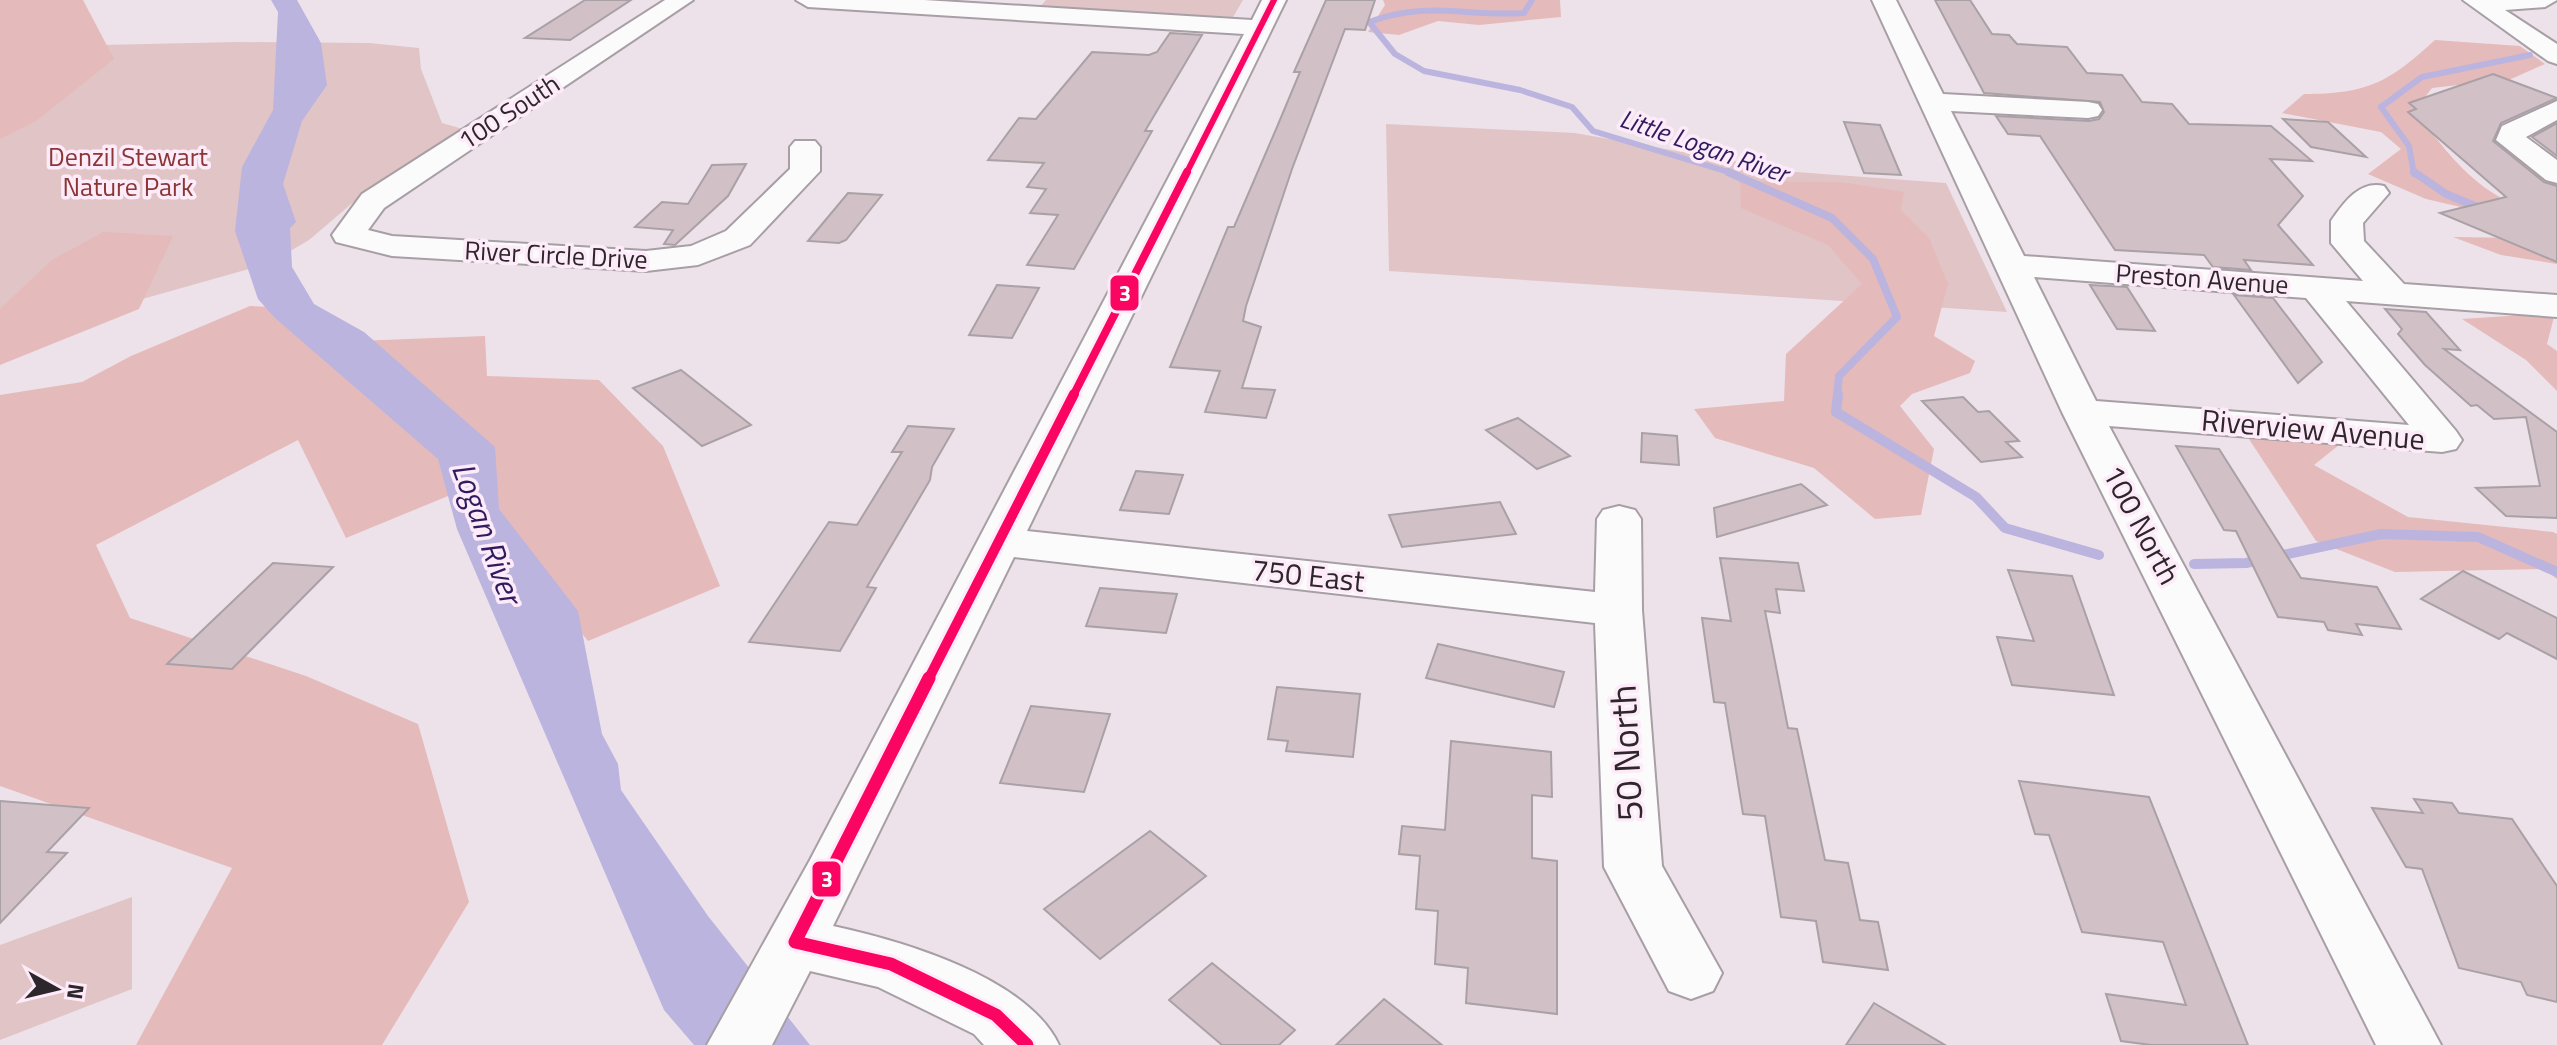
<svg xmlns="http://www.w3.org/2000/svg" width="2557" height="1045" font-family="'Titillium Web',sans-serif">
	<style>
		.green { fill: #e1c4c5 }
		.forest { fill: #e5babb }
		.water { fill: #bbb4df }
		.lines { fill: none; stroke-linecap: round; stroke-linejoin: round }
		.stream-far2 { stroke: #bbb4df; stroke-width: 6 }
		.stream-far1 { stroke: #bbb4df; stroke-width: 8 }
		.stream { stroke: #bbb4df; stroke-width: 10 }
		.building { fill: #d2c0c7; stroke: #a9a1a5; stroke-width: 2 }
		.minor-casing { stroke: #a79fa5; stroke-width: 4 }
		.minor { fill: #fcfbfc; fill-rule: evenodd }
		.bus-1-far3-casing { stroke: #feebf9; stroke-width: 10 }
		.bus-1-far2-casing { stroke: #feebf9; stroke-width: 13 }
		.bus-1-far1-casing { stroke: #feebf9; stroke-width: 16 }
		.bus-1-casing { stroke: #feebf9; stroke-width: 19 }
		.bus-1-far3 { stroke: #fa0561; stroke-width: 6 }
		.bus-1-far2 { stroke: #fa0561; stroke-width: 8 }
		.bus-1-far1 { stroke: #fa0561; stroke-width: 10 }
		.bus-1 { stroke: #fa0561; stroke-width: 13 }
		.labels { text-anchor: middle; stroke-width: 7; stroke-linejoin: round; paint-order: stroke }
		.far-street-label { font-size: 26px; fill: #2d262b; stroke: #feebf9 }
		.far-water-label { font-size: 26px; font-style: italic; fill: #2e1c60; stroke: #feebf9 }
		.far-park-label { font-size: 26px; fill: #893635; stroke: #feebf9 }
		.street-label { font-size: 30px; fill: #2d262b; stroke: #feebf9 }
		.water-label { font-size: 32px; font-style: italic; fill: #2e1c60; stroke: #feebf9 }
		.near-street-label { font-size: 36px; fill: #2d262b; stroke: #feebf9 }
		.line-badge { stroke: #feebf9; stroke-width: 3 }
		.badge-label { font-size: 22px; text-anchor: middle; font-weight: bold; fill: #fff }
	</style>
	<rect width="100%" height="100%" fill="#ede2ea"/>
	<g class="green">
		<path d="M1046,0H1243L1233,17L1040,7Z"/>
		<path d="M238,42L369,43L419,48L421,69L442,123L463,129L370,188L309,240L270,263L114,307L0,353V53L101,45Z"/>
		<path d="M1386,124L1575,133L1796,172L1946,183L2007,312L1389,271Z"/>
		<path d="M132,897V989L0,1040V945Z"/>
	</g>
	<g class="forest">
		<path d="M0,0H83L114,59L36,121L0,139Z"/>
		<path d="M1383,0H1560L1561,17L1479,25L1438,21L1399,35L1368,32L1385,5Z"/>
		<path d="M2435,40L2520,46L2545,64L2511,79L2432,88L2415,110C2452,161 2489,209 2557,214V264L2501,255L2453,237L2523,238L2495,215L2426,199L2368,174L2401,149L2381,132L2282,113L2304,94C2368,94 2389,82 2435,40Z"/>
		<path d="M1740,181L1840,182L1904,192L1901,210L1929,238L1948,284L1934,336L1975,361L1970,373L1912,394L1900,406L1934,449L1921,515L1875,519L1814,468L1715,438L1694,409L1784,401L1786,354L1862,284L1828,245L1741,208Z"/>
		<path d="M103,232L173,236L139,309L0,365V309L52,260Z"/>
		<path d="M250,306L299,308L331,342L485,336L487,376L599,380L663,446L720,586L588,641L465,489L346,538L298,440L96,545L130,618L306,676L418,724L469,902L382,1045H136L232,868L0,786V395L82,382L131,356Z"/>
		<path d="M2555,313L2547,344L2557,351V391L2526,360L2462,319Z"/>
		<path d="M2245,433L2339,445L2314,465L2408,517L2553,532L2557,534V579L2544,569L2395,572L2316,541Z"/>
	</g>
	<path class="water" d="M271,0H297L321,43L327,85L302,121L283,184L296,222L290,228L292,267L314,304L364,332L495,447L499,509L578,611L602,734L618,764L621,790L708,916L810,1045H694L664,1010L457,529L438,459L275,318L258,299L235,231L242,167L273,110L278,12Z"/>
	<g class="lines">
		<g class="stream-far2">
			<path d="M1532,0L1524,13C1463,17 1429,0 1369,22L1395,54L1424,71L1520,90L1572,107L1593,131L1735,174"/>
			<path d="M2414,174L2409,146L2381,107L2422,77L2530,55"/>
		</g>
		<g class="stream-far1">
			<path d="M1728,172L1832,218L1873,259L1897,317L1839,376L1837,396"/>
			<path d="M2414,172L2446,194L2485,210"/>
		</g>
		<g class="stream">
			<path d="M1838,394L1836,412L1976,497L2005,528L2099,555"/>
			<path d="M2194,564L2246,563L2381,534L2478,537L2557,572"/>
		</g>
	</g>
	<g class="building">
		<path d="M585,0H631L570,40L525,38Z"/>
		<path d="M1326,0H1375L1365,30L1345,29L1292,169L1246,306L1243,321L1261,327L1242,388L1275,390L1266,418L1205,412L1220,371L1170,367L1228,227H1234L1277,127L1300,72H1294Z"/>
		<path d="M1935,0H1970L1992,34L2009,35L2017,44L2067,47L2087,73L2122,75L2142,102L2172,104L2189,124L2271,126L2312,161L2270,159L2303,196L2278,225L2313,265L2244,260L2251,270L2213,267L2204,255L2115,250L2040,136L2008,134L1996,116L2089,121L2099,119L2104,112L2100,102L1984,93Z"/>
		<path d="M1170,33L1202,35L1145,131H1152L1074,269L1027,265L1058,215L1030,213L1046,189L1027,187L1044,163L988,160L1019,118L1036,119L1092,52L1149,55L1157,52Z"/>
		<path d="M2493,74L2557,98L2501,123L2493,141L2544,182L2557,186V262L2440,213L2506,197L2408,112L2416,109L2409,103Z"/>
		<path d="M2283,119L2328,122L2366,157L2311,147Z"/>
		<path d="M1844,122L1880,125L1901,175L1864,173Z"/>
		<path d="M2557,123V156L2532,137Z"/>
		<path d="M746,164L728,196L675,245L664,244L673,230L635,227L662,202L688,204L712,165Z"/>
		<path d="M848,193L882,195L846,240L839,243L808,241Z"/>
		<path d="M997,285L1039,288L1012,338L969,335Z"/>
		<path d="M2090,285L2127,287L2155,331L2117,329Z"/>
		<path d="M2234,295L2273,298L2322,362L2298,383Z"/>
		<path d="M2385,309L2426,312L2460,350L2444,349L2557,432V518L2506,516L2476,488L2540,486L2526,417L2494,419L2477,405L2471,406L2425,365L2398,334L2402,329Z"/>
		<path d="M681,370L751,425L702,446L633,388Z"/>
		<path d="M1963,397L1978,412L1989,411L2019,441L2006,442L2022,457L1981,462L1922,401Z"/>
		<path d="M1518,418L1570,456L1537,469L1486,430Z"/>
		<path d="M908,426L954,429L932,467L930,480L867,587L876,588L840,651L749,642L829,522L857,525L902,452H892Z"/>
		<path d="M1642,433L1677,436L1679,465L1641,462Z"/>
		<path d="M2176,446L2219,449L2301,578L2377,587L2401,629L2356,624L2362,635L2328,630L2324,622L2278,617L2236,531L2224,530Z"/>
		<path d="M1136,471L1183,475L1169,514L1120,510Z"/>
		<path d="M1801,484L1827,505L1717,537L1714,508Z"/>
		<path d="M1500,502L1516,534L1402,547L1389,515Z"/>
		<path d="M1720,558L1798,563L1804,591L1776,589L1780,613L1765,611L1788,728L1797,729L1825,860L1848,863L1860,920L1878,922L1888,970L1823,962L1816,921L1781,917L1765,816L1743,814L1725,703L1714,702L1702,618L1731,621Z"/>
		<path d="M273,563L333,567L232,669L167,664Z"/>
		<path d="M2008,570L2072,576L2114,695L2012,685L1997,637L2034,641Z"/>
		<path d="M2463,571L2557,618V659L2507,633L2499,639L2421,599Z"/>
		<path d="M1100,588L1177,594L1166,633L1086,626Z"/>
		<path d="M1438,644L1564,672L1554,707L1426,678Z"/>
		<path d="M1277,687L1360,694L1353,757L1286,751L1288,741L1268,739Z"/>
		<path d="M1031,706L1110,714L1084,792L1000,783Z"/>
		<path d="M1451,741L1551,752L1552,797L1532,795V858L1557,861V1014L1466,1003L1468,968L1435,964L1438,911L1416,909L1420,856L1399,854L1402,826L1445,830Z"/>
		<path d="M2019,781L2149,797L2248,1045H2151L2121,1041L2106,994L2186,1005L2163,942L2082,932L2049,835L2035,834Z"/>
		<path d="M2414,799L2452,803L2459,813L2512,819L2557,886V1002L2527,995L2521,982L2459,968L2422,869L2406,867L2372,808L2423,813Z"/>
		<path d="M0,801L89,808L47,852L67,853L0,923Z"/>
		<path d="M1150,831L1206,876L1100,959L1044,909Z"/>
		<path d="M1212,963L1295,1030L1279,1045H1222L1169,1000Z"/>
		<path d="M1384,999L1442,1045H1336Z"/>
		<path d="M1874,1003L1945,1045H1846Z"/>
	</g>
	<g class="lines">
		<g class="minor-casing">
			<g id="minor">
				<path d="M665,0H693L384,208L368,230L392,236L646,251L691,246L726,231L790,169V147L795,141H815L820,147V171L750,245L698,265L646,271L392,256L336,242L332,235L362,194Z"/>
				<path d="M796,0H924L1252,20L1262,0H1286L1027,531L1595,592L1597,519L1603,510L1619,506L1635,510L1641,519L1642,610L1662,866L1722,973L1713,991L1691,999L1669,991L1604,867L1595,623L1014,557L833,926C902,941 1027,977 1059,1045H984L974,1034L878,987L810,971L772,1045H707L810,860L1244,34L808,7Z"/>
				<path d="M1872,0H1896L1943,94L2088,102L2098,104L2102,110L2098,116L2088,118L1951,111L2024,256L2363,281L2331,243V221C2344,202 2360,180 2384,186L2389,193L2363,223L2364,241L2404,284L2557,295V317L2346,301L2456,431L2462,440L2456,449L2442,452L2109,426L2441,1045H2376L2062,412ZM2034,277L2306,298L2409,425L2096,401Z"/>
				<path d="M2463,0H2557L2545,7L2505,10L2557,44V64L2548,61Z"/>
				<path d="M2557,101V120L2526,137L2557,160V183L2546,180L2496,140L2502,126Z"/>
			</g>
		</g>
		<use href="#minor" class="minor"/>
		<g class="bus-1-far3-casing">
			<path id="bus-1-far3" d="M1186,174L1274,0"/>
		</g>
		<g class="bus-1-far2-casing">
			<path id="bus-1-far2" d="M1073,396L1187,172"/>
		</g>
		<g class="bus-1-far1-casing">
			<path id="bus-1-far1" d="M928,680L1074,394"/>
		</g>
		<g class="bus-1-casing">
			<path id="bus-1" d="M929,678L795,942L891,964L996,1015L1027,1045"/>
		</g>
		<use href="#bus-1-far3" class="bus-1-far3"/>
		<use href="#bus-1-far2" class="bus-1-far2"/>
		<use href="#bus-1-far1" class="bus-1-far1"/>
		<use href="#bus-1" class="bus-1"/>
	</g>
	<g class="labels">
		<g class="far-street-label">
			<text transform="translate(509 112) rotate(-33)" y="9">100 South</text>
			<text transform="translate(556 255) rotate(3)" y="9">River Circle Drive</text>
			<text transform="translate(2202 279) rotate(4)" y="9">Preston Avenue</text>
		</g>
		<g class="far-water-label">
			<text transform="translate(1704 146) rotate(19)" y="9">Little Logan River</text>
		</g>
		<g class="far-park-label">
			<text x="128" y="166">Denzil Stewart<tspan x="128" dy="30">Nature Park</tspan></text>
		</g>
		<g class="street-label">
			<text transform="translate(2313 430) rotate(5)" y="10">Riverview Avenue</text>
			<text transform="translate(2141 525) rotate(62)" y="10">100 North</text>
			<text transform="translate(1308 576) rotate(6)" y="10">750 East</text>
		</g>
		<g class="water-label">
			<text transform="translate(487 533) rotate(70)" y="11">Logan River</text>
		</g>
		<g class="near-street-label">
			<text transform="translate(1626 753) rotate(-93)" y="13">50 North</text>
		</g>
	</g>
	<g class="line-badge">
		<rect x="1109" y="274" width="31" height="38" rx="8" fill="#fa0561"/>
		<rect x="811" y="860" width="31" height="38" rx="8" fill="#fa0561"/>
	</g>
	<g class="badge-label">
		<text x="1125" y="301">3</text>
		<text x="827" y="887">3</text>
	</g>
	<g transform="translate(56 989) rotate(98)" stroke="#feebf9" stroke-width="6" paint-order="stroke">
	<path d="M0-6L14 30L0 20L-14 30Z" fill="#2d262b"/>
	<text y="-12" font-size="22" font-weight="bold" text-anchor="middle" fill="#2d262b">N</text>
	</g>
</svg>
